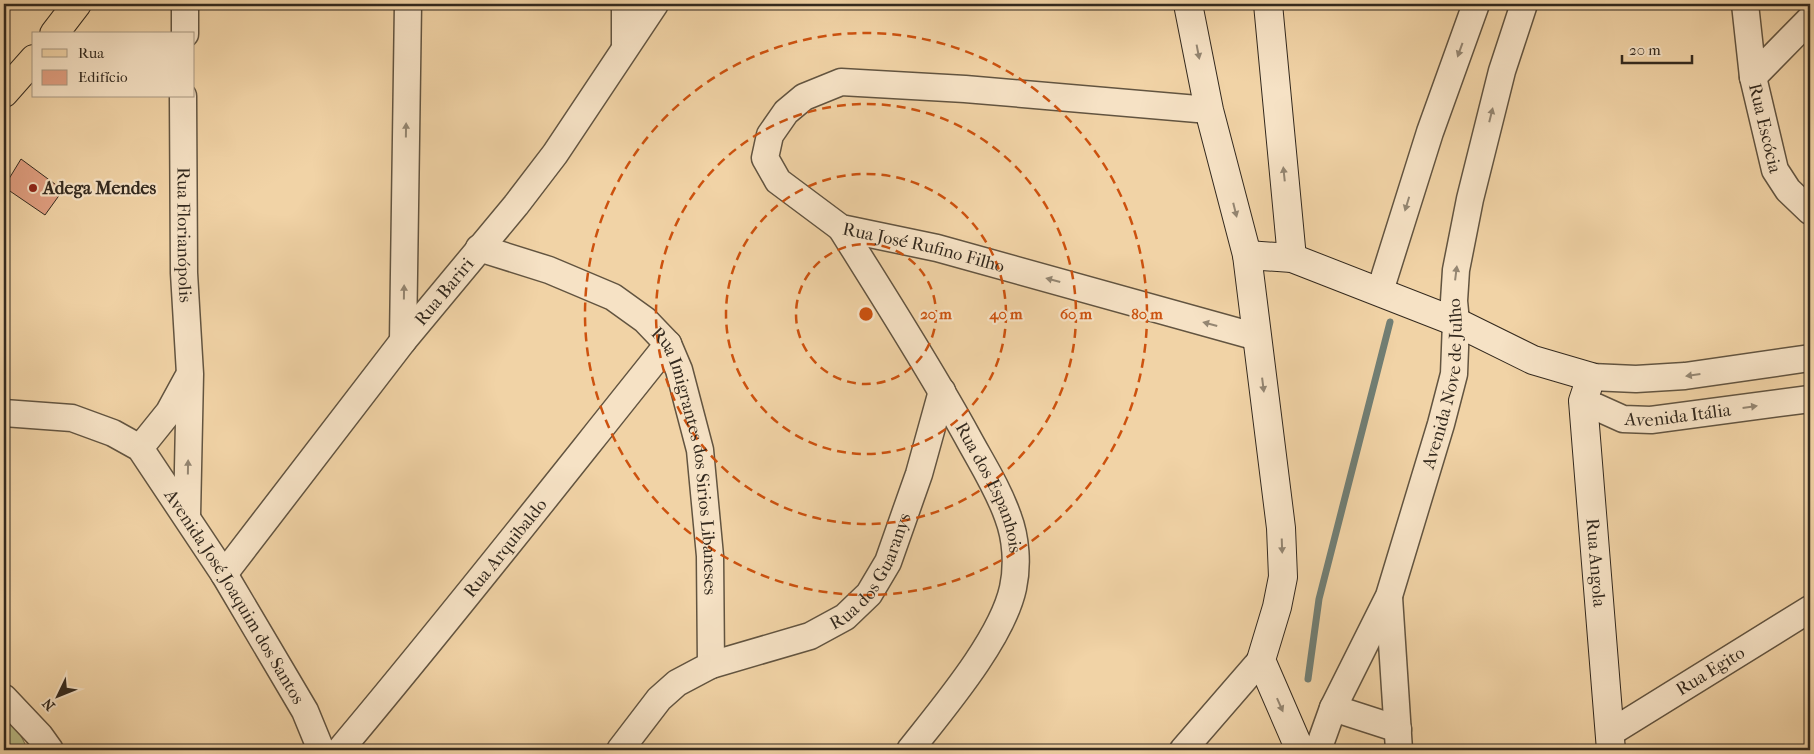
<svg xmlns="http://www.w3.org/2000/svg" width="1814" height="754" font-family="'IM FELL French Canon',serif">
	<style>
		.green { fill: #babc87; stroke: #767252 }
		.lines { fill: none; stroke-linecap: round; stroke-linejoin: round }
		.stream { stroke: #717e74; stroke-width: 7 }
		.building { fill: #e19f81; stroke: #33291e }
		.street-casing { stroke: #625440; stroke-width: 29 }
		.secondary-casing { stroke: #33291e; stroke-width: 30 }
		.primary-casing { stroke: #33291e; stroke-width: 30 }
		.street { stroke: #f6e2c5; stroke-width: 26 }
		.secondary { stroke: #f6e2c5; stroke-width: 28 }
		.primary { stroke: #f1d3a6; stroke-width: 28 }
		.oneway { fill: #948672 }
		.ring { fill: none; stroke: #cd520f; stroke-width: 2.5; stroke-dasharray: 9 6 }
		.poi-dot { fill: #8f2418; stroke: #f6e2c5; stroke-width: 2 }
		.labels { text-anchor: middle; stroke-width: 4.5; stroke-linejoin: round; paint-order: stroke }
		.street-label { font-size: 18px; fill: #33291e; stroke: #f6e2c5 }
		.poi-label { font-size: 18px; font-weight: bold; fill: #33291e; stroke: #f6e2c5; text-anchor: start }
		.centre { fill: #cd520f; stroke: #f6e2c5; stroke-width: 2.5 }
		.ring-label { font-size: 15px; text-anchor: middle; font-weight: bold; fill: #cd520f; stroke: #f6e2c5; stroke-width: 4.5; stroke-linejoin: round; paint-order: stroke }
	</style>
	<rect width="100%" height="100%" fill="#f1d3a6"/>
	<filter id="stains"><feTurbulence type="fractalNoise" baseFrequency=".004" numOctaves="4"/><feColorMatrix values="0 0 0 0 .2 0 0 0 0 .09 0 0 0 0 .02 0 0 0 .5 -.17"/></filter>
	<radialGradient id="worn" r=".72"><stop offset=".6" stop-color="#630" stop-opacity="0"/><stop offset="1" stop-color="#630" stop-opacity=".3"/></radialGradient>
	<path class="green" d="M4,717L18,730L28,750H4Z"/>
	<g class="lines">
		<path class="stream" d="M1308,679L1319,599L1390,322"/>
	</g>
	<path class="building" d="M21,159L63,190L45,215L4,187Z"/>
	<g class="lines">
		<g class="street-casing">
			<g id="street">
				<path d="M625,4V46"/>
				<path id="s1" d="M1745,4L1753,77L1775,170L1788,190L1810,211"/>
				<path d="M185,34V4"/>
				<path d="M1753,77L1810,19"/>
				<path id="s2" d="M183,96L184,273L190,374L187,516"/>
				<path id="s3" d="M1209,110L965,89L841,82L804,97L786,112L770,135L765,158L778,181L841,228L937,248L1257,337"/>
				<path id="s4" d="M841,228C884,297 928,365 967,436C981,462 998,488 1008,517C1016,538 1018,565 1013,588C1002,639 943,708 910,750"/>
				<path id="s5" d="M479,248L549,270L613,297L645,320L668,344L679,370L700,450L710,556L711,665L677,683L659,699L620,750"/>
				<path d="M1380,291L1430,132L1476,4"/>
				<path d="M403,341L408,4"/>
				<path d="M1591,377L1636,379L1685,376L1810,358"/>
				<path id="s6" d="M1583,401L1623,419L1651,420L1810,399"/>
				<path id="s7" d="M4,413L72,418L113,433L140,448L224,574L305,711L321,750"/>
				<path d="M140,448L169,412L187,379"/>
				<path id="s8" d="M224,574L403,341L516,205L555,154L655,4"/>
				<path d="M1389,597L1399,750"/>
				<path id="s9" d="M711,665L810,636L845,617L869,594L888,562L919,474L942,391"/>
				<path d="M4,698L40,736L50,750"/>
				<path d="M1333,708L1398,729"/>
				<path id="s10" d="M1610,733L1810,609"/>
				<path id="s11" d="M340,750C452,617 559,480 668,344"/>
				<path d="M1183,750L1261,660"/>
				<path id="s12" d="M1318,750L1333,708L1389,596L1441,424L1454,374L1456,322L1454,301L1456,270L1470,199L1502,71L1524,4"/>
			</g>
		</g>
		<g class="secondary-casing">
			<g id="secondary">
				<path d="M1188,4L1209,110L1247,255L1281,528L1283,577L1277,607L1261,660L1300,750"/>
				<path d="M1268,4L1292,258"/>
				<path id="s13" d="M1247,255L1292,258L1456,322L1533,360L1591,377L1583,401L1611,750"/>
			</g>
		</g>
		<g class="primary-casing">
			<g id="primary">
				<path d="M54,34L77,4"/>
				<path d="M4,93L34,59"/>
			</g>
		</g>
		<use href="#street" class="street"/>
		<use href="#secondary" class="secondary"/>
		<use href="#primary" class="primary"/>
	</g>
	<defs><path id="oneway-solid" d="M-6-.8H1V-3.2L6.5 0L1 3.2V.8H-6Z" transform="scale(1.25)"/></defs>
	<g class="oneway">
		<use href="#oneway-solid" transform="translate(1460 50) rotate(110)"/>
		<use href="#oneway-solid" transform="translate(1198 52) rotate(79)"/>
		<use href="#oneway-solid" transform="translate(1491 115) rotate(-76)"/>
		<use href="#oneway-solid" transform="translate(406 130) rotate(-89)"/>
		<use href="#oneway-solid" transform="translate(1284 174) rotate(-96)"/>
		<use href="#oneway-solid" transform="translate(1407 204) rotate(107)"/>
		<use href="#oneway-solid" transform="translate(1235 210) rotate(76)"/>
		<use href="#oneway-solid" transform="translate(1456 273) rotate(-83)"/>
		<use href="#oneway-solid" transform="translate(1053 280) rotate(-165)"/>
		<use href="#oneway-solid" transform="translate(404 292) rotate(-89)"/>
		<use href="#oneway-solid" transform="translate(1210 324) rotate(-165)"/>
		<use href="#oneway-solid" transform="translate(1693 375) rotate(172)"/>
		<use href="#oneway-solid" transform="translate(1263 385) rotate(83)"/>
		<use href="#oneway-solid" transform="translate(1750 407) rotate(-8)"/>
		<use href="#oneway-solid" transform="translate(188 467) rotate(-89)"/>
		<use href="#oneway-solid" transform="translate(1282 546) rotate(88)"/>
		<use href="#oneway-solid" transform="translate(1280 705) rotate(66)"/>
	</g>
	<g class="ring">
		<circle cx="866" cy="314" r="70"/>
		<circle cx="866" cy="314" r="140"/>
		<circle cx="866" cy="314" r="210"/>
		<circle cx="866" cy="314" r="281"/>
	</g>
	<circle class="poi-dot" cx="33" cy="188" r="5"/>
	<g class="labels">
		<g class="street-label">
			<text dy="6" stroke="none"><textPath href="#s1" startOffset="126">Rua Escócia</textPath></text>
			<text dy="6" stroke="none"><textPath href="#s2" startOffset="139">Rua Florianópolis</textPath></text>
			<text dy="6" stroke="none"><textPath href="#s3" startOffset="674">Rua José Rufino Filho</textPath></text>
			<text dy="6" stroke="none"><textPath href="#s8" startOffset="358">Rua Bariri</textPath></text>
			<text dy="6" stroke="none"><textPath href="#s12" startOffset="390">Avenida Nove de Julho</textPath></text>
			<text dy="6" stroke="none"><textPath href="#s6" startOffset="99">Avenida Itália</textPath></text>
			<text dy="6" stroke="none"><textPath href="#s5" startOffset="334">Rua Imigrantes dos Sirios Libaneses</textPath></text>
			<text dy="6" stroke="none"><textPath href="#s4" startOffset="300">Rua dos Espanhois</textPath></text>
			<text dy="6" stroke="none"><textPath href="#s11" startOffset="261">Rua Arquibaldo</textPath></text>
			<text dy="6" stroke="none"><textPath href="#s13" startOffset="555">Rua Angola</textPath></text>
			<text dy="6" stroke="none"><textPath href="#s9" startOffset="196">Rua dos Guaranys</textPath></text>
			<text dy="6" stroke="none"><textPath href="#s7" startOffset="319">Avenida José Joaquim dos Santos</textPath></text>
			<text dy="6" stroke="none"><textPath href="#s10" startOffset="118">Rua Egito</textPath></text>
		</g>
		<g class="poi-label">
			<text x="43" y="194">Adega Mendes</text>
		</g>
	</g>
	<circle cx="866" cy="314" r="8" class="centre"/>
	<g class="ring-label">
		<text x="936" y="319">20 m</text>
		<text x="1006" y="319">40 m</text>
		<text x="1076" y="319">60 m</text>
		<text x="1147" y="319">80 m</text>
	</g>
	<rect width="1814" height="754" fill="none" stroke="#f1d3a6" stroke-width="20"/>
	<rect x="5" y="5" width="1804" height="744" fill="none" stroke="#33291e" stroke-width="2.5"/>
	<rect x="10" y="10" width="1794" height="734" fill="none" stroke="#33291e"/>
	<rect x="32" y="32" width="162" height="65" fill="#f6e2c5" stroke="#a89882"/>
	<rect x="42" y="49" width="25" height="8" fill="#f1d3a6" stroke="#a89882"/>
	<text x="78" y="58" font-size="15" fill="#33291e">Rua</text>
	<rect x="42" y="70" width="25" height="15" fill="#e19f81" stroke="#a89882"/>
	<text x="78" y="82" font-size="15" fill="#33291e">Edifício</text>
	<g transform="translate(58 696) rotate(227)" stroke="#f6e2c5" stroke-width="4" paint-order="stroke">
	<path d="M0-4L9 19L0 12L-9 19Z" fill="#33291e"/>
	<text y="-8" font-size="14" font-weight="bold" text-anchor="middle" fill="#33291e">N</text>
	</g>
	<path d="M1622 55v8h70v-8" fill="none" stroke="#33291e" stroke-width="2.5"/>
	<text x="1629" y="55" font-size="15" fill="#33291e" stroke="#f6e2c5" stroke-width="4" paint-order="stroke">20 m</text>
	<rect width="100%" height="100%" filter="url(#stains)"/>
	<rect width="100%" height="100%" fill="url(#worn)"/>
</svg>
